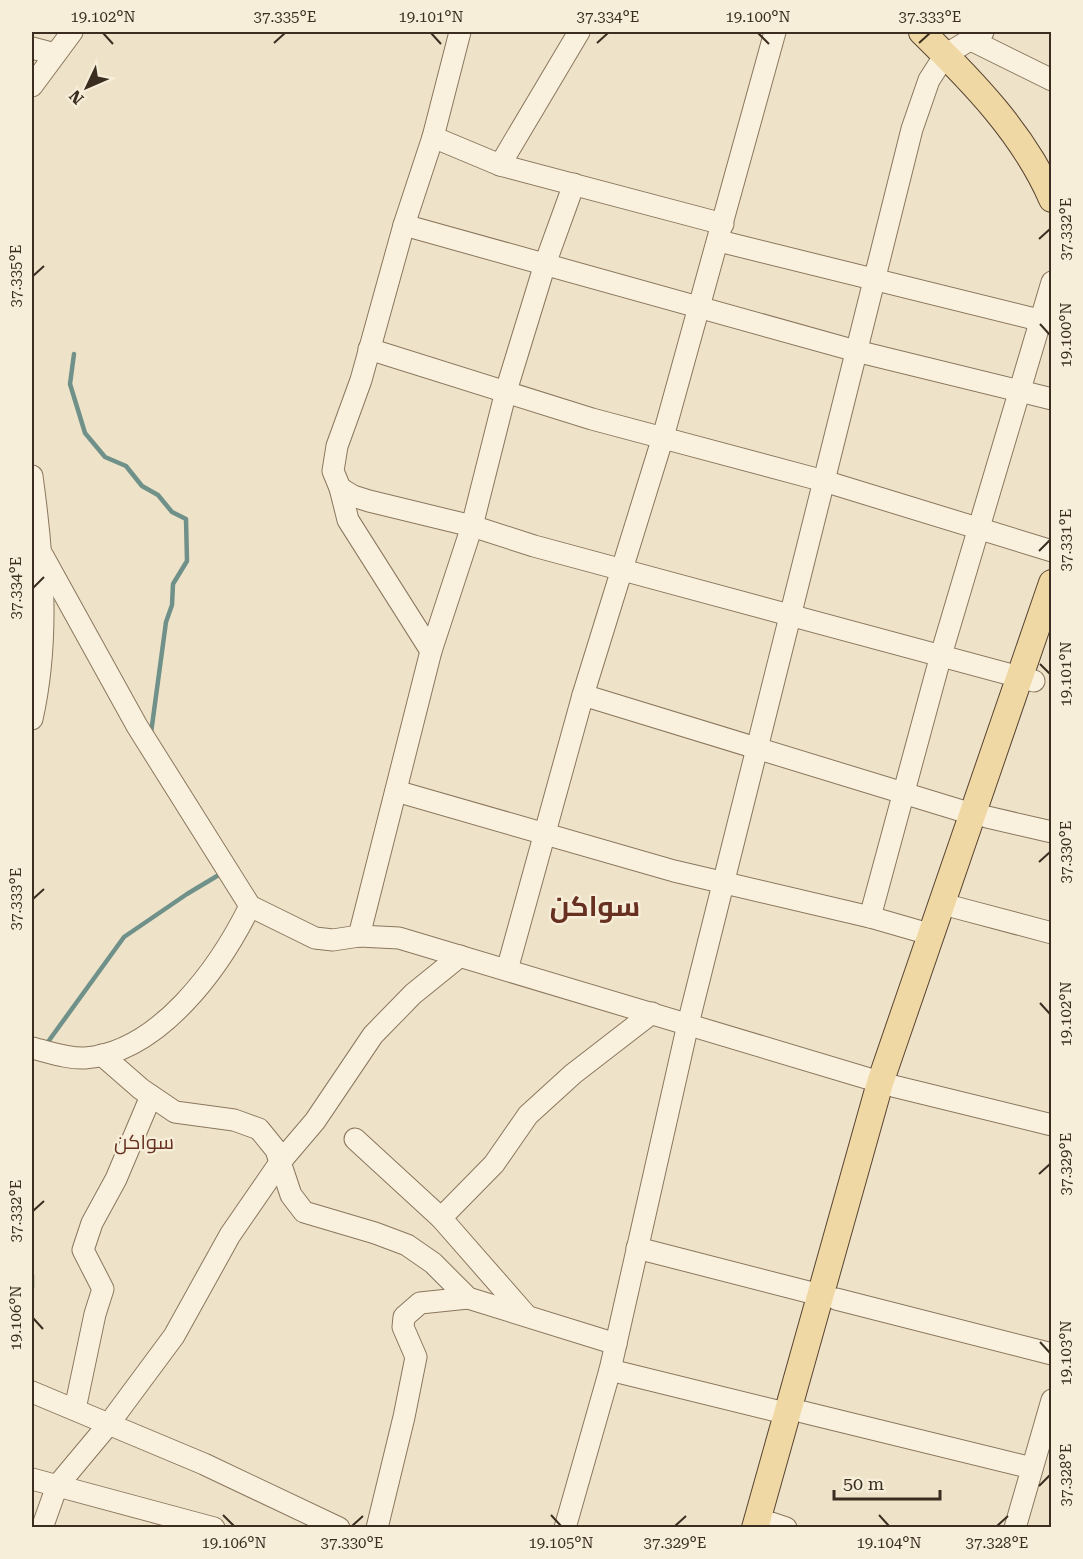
<svg xmlns="http://www.w3.org/2000/svg" width="1083" height="1559" font-family="'Roboto Serif',Cairo,serif">
	<style>
		.lines { fill: none; stroke-linecap: round; stroke-linejoin: round }
		.stream { stroke: #709189; stroke-width: 4.5 }
		.minor-casing { stroke: #8b765e; stroke-width: 23 }
		.major-casing { stroke: #594432; stroke-width: 28 }
		.minor { stroke: #f9f1dd; stroke-width: 21 }
		.major { stroke: #efd8a3; stroke-width: 26 }
		.ticks { fill: none; stroke: #3b2e21; stroke-width: 2 }
		.labels { text-anchor: middle; stroke-width: 4.5; stroke-linejoin: round; paint-order: stroke }
		.quarter-label { font-size: 20px; fill: #673021; stroke: #f6eed9 }
		.town-label { font-size: 28px; font-weight: bold; fill: #673021; stroke: #f6eed9 }
		.neatline { fill: none; stroke: #3b2e21; stroke-width: 2 }
		.ticks-label { font-size: 15px; text-anchor: middle; fill: #3b2e21 }
	</style>
	<rect width="100%" height="100%" fill="#eee3c9"/>
	<g class="lines">
		<g class="stream">
			<path d="M74,354L70,384L85,433L105,457L126,466L142,486L158,495L172,512L186,519L187,561L173,584L172,605L166,622L151,733"/>
			<path d="M45,1046L124,937L187,894L222,873"/>
			<path d="M32,1275V1288"/>
		</g>
		<g class="minor-casing">
			<g id="minor">
				<path d="M969,39L1052,80"/>
				<path d="M32,48L55,54"/>
				<path d="M32,86L72,32"/>
				<path d="M433,137L500,165L723,224"/>
				<path d="M500,165L579,32"/>
				<path d="M404,225L856,351L1052,399"/>
				<path d="M719,241L1051,323"/>
				<path d="M369,349L592,419L824,481L1052,551"/>
				<path d="M32,476C43,556 50,639 32,719"/>
				<path d="M340,488L353,496L369,501L472,526L534,546L1034,681"/>
				<path d="M32,542L43,556L137,726L250,906L315,938L333,940L359,936L399,938L893,1086L1052,1125"/>
				<path d="M431,651L348,520L340,488L333,471L337,446L361,380L404,225L433,137L460,32"/>
				<path d="M583,695L972,814"/>
				<path d="M396,791L674,871L870,917L929,934"/>
				<path d="M987,817L1052,832"/>
				<path d="M954,907L1052,933"/>
				<path d="M870,917L941,655L1052,282"/>
				<path d="M359,936L431,651L472,526L506,391L545,264L574,184"/>
				<path d="M507,970L583,695L663,437L775,32"/>
				<path d="M32,1048C49,1052 68,1059 85,1058C160,1052 220,967 250,906"/>
				<path d="M102,1055L141,1089L175,1112L234,1120L259,1129L276,1150L291,1195L304,1212L375,1233L407,1245L433,1263L468,1298L616,1344"/>
				<path d="M355,1139L441,1218"/>
				<path d="M637,1248L820,1295"/>
				<path d="M836,1299L1052,1354"/>
				<path d="M526,1315L441,1218L494,1164L528,1115L573,1074L652,1013"/>
				<path d="M610,1370L789,1414"/>
				<path d="M32,1392L204,1464L339,1528"/>
				<path d="M75,1409L95,1314L103,1289L83,1250L92,1223L116,1179L151,1096"/>
				<path d="M803,1412L1032,1468"/>
				<path d="M32,1479L214,1528"/>
				<path d="M771,1523L786,1528"/>
				<path d="M42,1528L57,1486L108,1425L174,1336L230,1235L281,1161L315,1121L373,1035L413,994L460,956"/>
				<path d="M377,1528L404,1417L416,1357L403,1327L404,1317L420,1303L468,1298"/>
				<path d="M565,1528L610,1370L688,1024L912,129L929,80L945,55L983,32"/>
				<path d="M1015,1528L1052,1400"/>
			</g>
		</g>
		<g class="major-casing">
			<g id="major">
				<path d="M922,32C972,81 1024,134 1052,199"/>
				<path d="M755,1528L880,1083L1052,583"/>
			</g>
		</g>
		<use href="#minor" class="minor"/>
		<use href="#major" class="major"/>
	</g>
	<path class="ticks" d="M103,33L113,44M431,33L441,44M758,33L769,44M274,43L285,33M597,43L608,33M919,43L930,33M1039,239L1050,229M33,276L44,266M1040,324L1050,335M1039,551L1050,540M33,588L44,577M1040,664L1050,674M1039,862L1050,852M33,899L44,889M1040,1003L1050,1014M1039,1174L1050,1164M33,1211L44,1201M33,1318L43,1329M1040,1342L1050,1353M1039,1486L1050,1475M223,1515L234,1526M551,1515L561,1526M879,1515L889,1526M352,1526L363,1516M675,1526L686,1516M997,1526L1008,1516"/>
	<g class="labels">
		<g class="quarter-label">
			<text x="144" y="1149">سواكن</text>
		</g>
		<g class="town-label">
			<text x="595" y="916">سواكن</text>
		</g>
	</g>
	<rect width="1083" height="1559" fill="none" stroke="#f6eed9" stroke-width="66"/>
	<g transform="translate(87 87) rotate(226)" stroke="#f6eed9" stroke-width="4.5" paint-order="stroke">
	<path d="M0-4.5L10 22L0 15L-10 22Z" fill="#3b2e21"/>
	<text y="-9" font-size="16" font-weight="bold" text-anchor="middle" fill="#3b2e21">N</text>
	</g>
	<path d="M834 1490v9h106v-9" fill="none" stroke="#3b2e21" stroke-width="3"/>
	<text x="843" y="1490" font-size="18" fill="#3b2e21" stroke="#f6eed9" stroke-width="4.5" paint-order="stroke">50 m</text>
	<rect x="33" y="33" width="1017" height="1493" class="neatline"/>
	<g class="ticks-label">
		<text x="103" y="22">19.102°N</text>
		<text x="285" y="22">37.335°E</text>
		<text x="431" y="22">19.101°N</text>
		<text x="608" y="22">37.334°E</text>
		<text x="758" y="22">19.100°N</text>
		<text x="930" y="22">37.333°E</text>
		<text transform="translate(1066 229) rotate(-90)" y="5">37.332°E</text>
		<text transform="translate(16 276) rotate(-90)" y="5">37.335°E</text>
		<text transform="translate(1066 335) rotate(-90)" y="5">19.100°N</text>
		<text transform="translate(1066 540) rotate(-90)" y="5">37.331°E</text>
		<text transform="translate(16 588) rotate(-90)" y="5">37.334°E</text>
		<text transform="translate(1066 674) rotate(-90)" y="5">19.101°N</text>
		<text transform="translate(1066 852) rotate(-90)" y="5">37.330°E</text>
		<text transform="translate(16 899) rotate(-90)" y="5">37.333°E</text>
		<text transform="translate(1066 1014) rotate(-90)" y="5">19.102°N</text>
		<text transform="translate(1066 1164) rotate(-90)" y="5">37.329°E</text>
		<text transform="translate(16 1211) rotate(-90)" y="5">37.332°E</text>
		<text transform="translate(16 1318) rotate(-90)" y="5">19.106°N</text>
		<text transform="translate(1066 1353) rotate(-90)" y="5">19.103°N</text>
		<text transform="translate(1066 1475) rotate(-90)" y="5">37.328°E</text>
		<text x="234" y="1548">19.106°N</text>
		<text x="352" y="1548">37.330°E</text>
		<text x="561" y="1548">19.105°N</text>
		<text x="675" y="1548">37.329°E</text>
		<text x="889" y="1548">19.104°N</text>
		<text x="997" y="1548">37.328°E</text>
	</g>
</svg>
